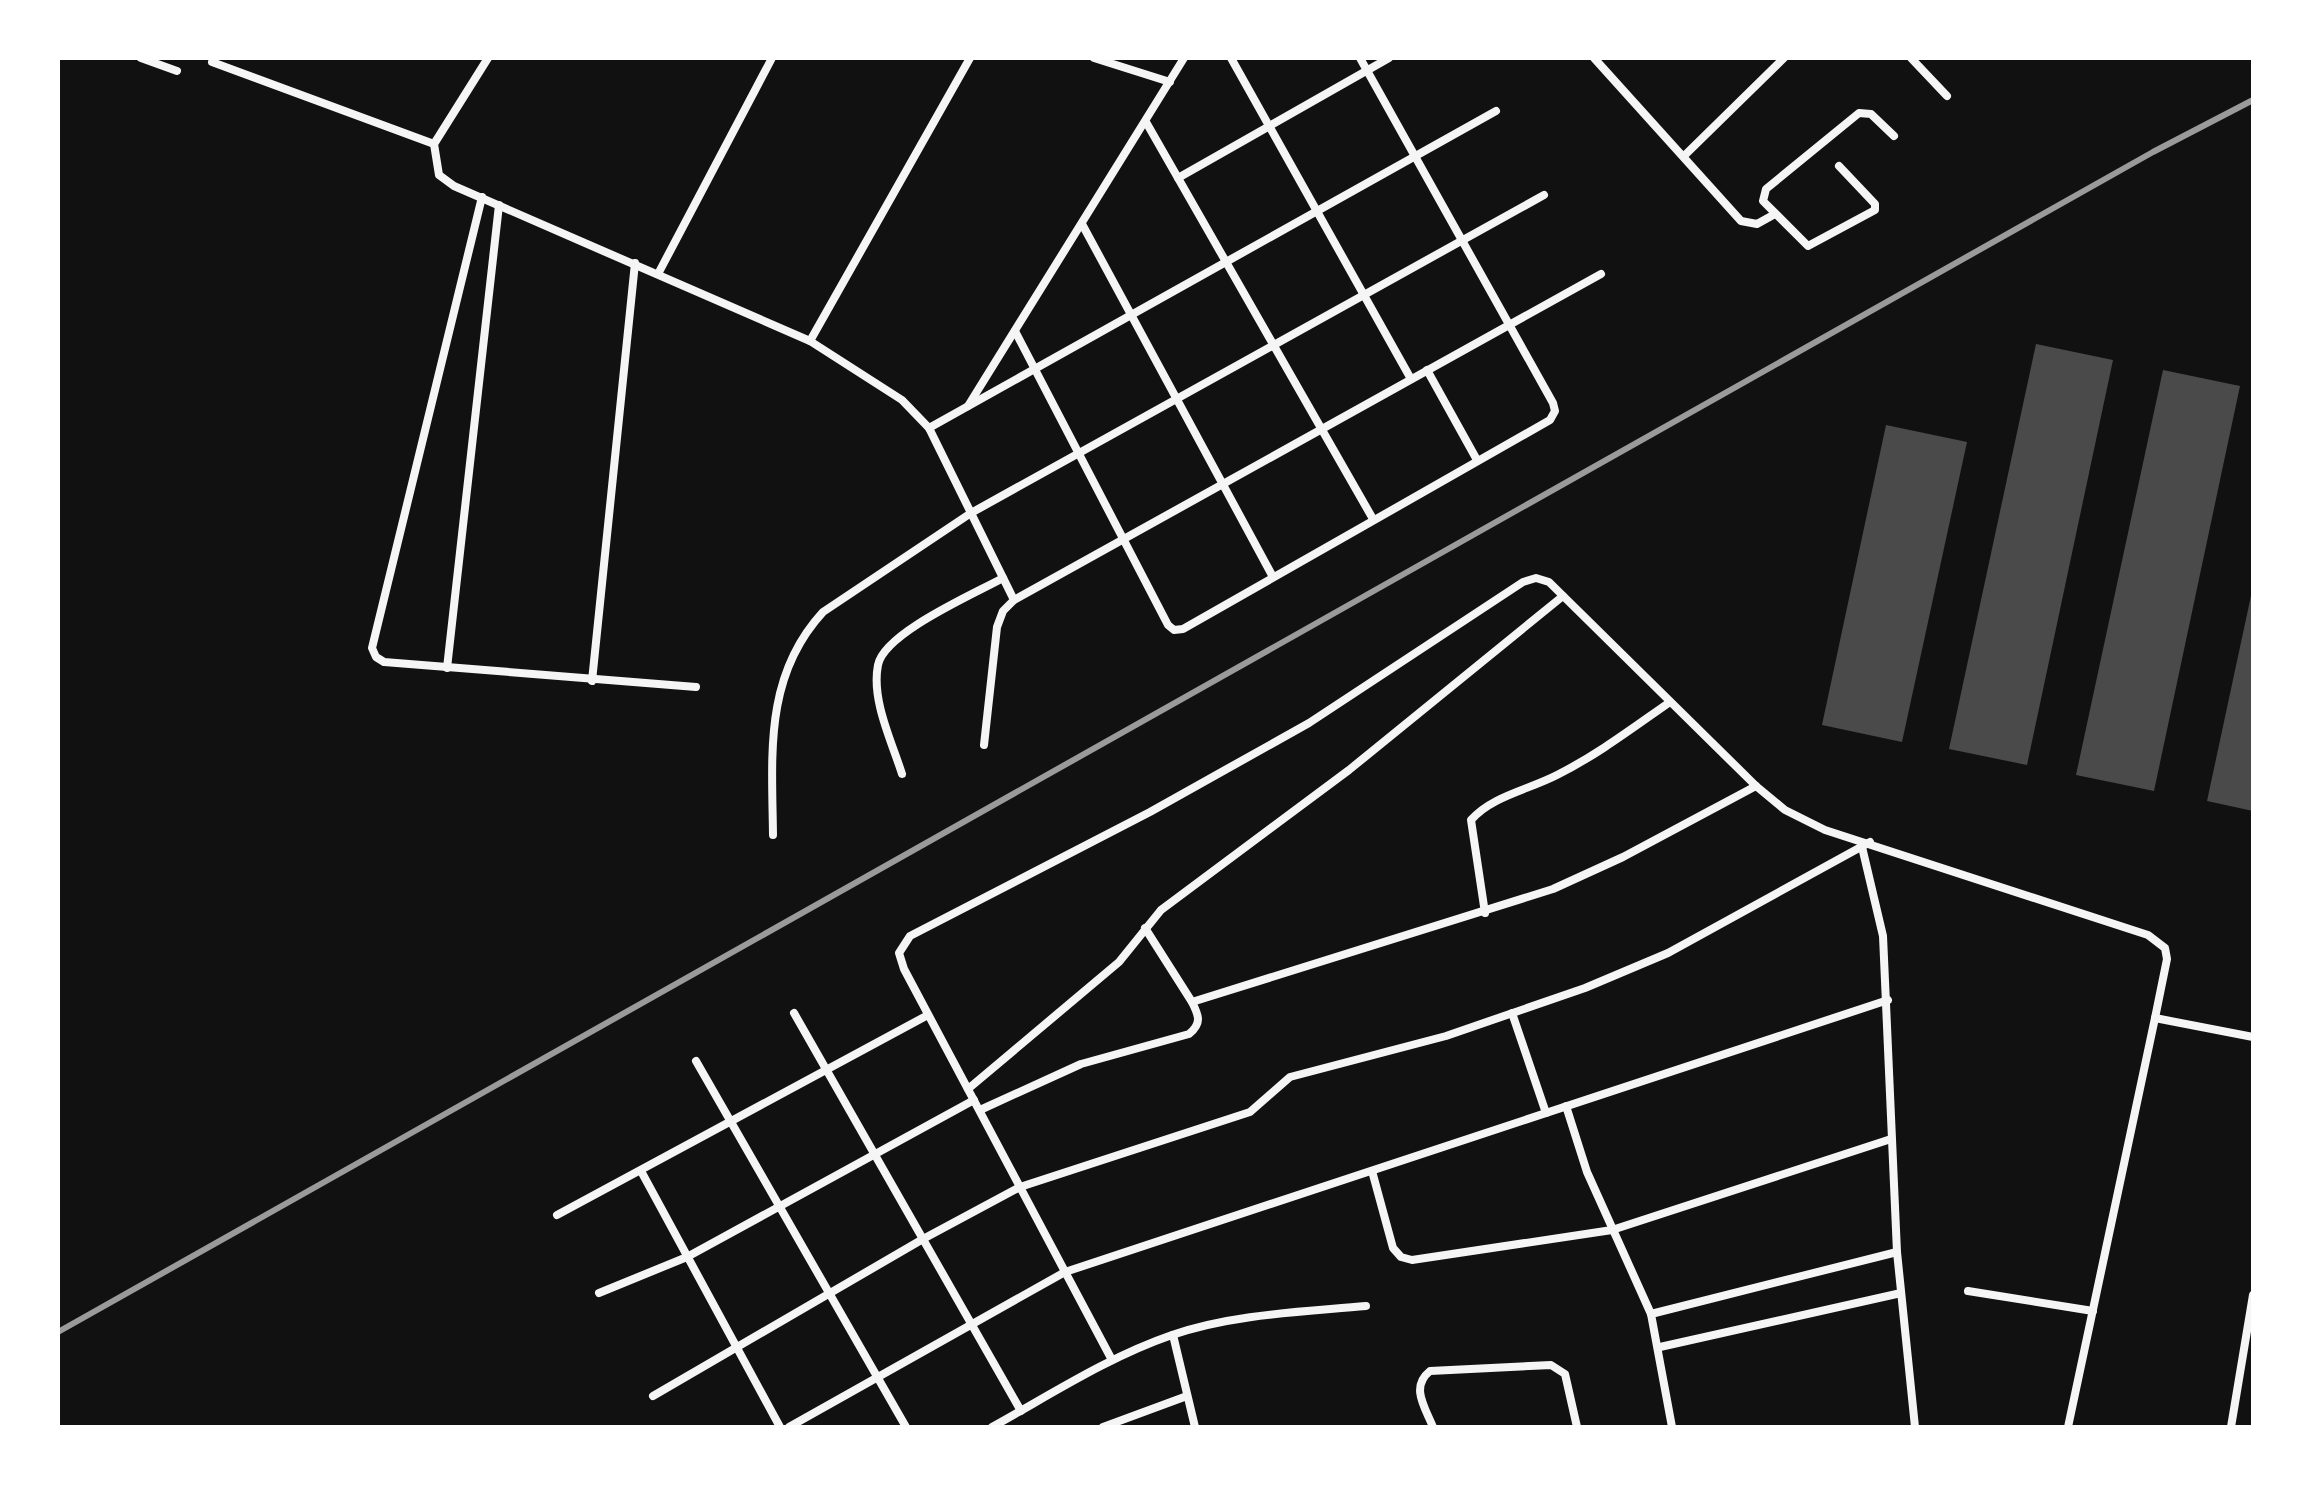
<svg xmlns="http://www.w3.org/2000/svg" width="2311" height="1485" font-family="'DejaVu Sans',sans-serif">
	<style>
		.building { fill: #4a4a4a }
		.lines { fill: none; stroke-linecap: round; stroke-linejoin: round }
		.minor { stroke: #f5f5f5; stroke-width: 8 }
		.rail { stroke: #9a9a9a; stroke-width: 6 }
	</style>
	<rect width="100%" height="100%" fill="#111"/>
	<g class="building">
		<path d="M2036,344L2113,360L2027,765L1949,749Z"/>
		<path d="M2163,370L2240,386L2154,791L2076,775Z"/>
		<path d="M1886,425L1967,442L1902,742L1822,725Z"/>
		<path d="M2252,591H2253V811L2207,801Z"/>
	</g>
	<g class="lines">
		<g class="minor">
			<path d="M141,58L177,71"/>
			<path d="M488,58L434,144L439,175L454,186L810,341L902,400L929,428L1014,600L1601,274"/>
			<path d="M1094,58L1170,82"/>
			<path d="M1231,58L1411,379"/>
			<path d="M1594,58L1741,221L1757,224L1775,214"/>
			<path d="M1911,58L1947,96"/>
			<path d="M212,62L434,144"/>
			<path d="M1146,122L1373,519"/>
			<path d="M1685,155L1784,58"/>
			<path d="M1839,166L1875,204V210L1808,246L1763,201L1766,189L1859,113L1871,114L1894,136"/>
			<path d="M1178,178L1389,58"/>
			<path d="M482,197L372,648L376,657L384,662L696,687"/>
			<path d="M1082,224L1273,577"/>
			<path d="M658,274L772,58"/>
			<path d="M1015,331L1168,625L1174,630L1183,629L1550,420L1555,411L1553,403L1360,58"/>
			<path d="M810,341L970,58"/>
			<path d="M1427,370L1477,460"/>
			<path d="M968,406L1184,58"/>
			<path d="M929,428L1496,111"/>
			<path d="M447,668L499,205"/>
			<path d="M592,681L635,263"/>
			<path d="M984,745L997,627L1003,611L1014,600"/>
			<path d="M902,774C892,742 871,700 878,665C884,633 974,594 1003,578"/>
			<path d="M773,835C772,754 764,676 823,612L971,513L1544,195"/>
			<path d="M1862,847L1883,936L1897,1252L1915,1427"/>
			<path d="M1485,913L1471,820C1492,796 1528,790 1557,775C1597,755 1634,727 1670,702"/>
			<path d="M1145,928L1192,1002"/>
			<path d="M794,1013L1021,1411"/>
			<path d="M1512,1013L1546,1113"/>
			<path d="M2155,1018L2253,1037"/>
			<path d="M696,1061L906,1427"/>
			<path d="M968,1089L1119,962L1161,910L1349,770L1563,596"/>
			<path d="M1566,1106L1587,1172L1651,1314"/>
			<path d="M980,1110L1081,1064L1189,1034C1202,1023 1199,1016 1192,1002L1553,889L1623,857L1756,786"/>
			<path d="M641,1171L780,1427"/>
			<path d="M1372,1171L1393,1248L1401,1257L1412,1260L1612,1230L1891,1139"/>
			<path d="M557,1215L928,1015"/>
			<path d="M1968,1291L2093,1311"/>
			<path d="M599,1293L687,1257L974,1100"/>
			<path d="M1173,1335L1195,1427"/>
			<path d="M1660,1347L1901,1293"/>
			<path d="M1112,1360L904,969L899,953L910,936L1150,812L1309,723L1523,582L1536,578L1549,582L1756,786L1785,810L1825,830L2148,935L2165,948L2167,959L2155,1018L2068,1427"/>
			<path d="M653,1396L923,1239L1020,1187L1250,1112L1290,1077L1446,1036L1585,988L1668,953L1870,842"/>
			<path d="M789,1427L1065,1272L1888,1000"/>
			<path d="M992,1427C1050,1395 1108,1357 1172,1335C1233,1314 1302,1312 1366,1306"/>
			<path d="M1103,1427L1187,1396"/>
			<path d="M1433,1427C1425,1407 1410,1387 1430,1371L1551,1365L1565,1374L1577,1427"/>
			<path d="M1672,1427L1651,1314L1897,1252"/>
			<path d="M2231,1427L2253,1295"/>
		</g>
		<path class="rail" d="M58,1332L2153,152L2253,100"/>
	</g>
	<rect width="2311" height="1485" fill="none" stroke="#ffffff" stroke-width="120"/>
</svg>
